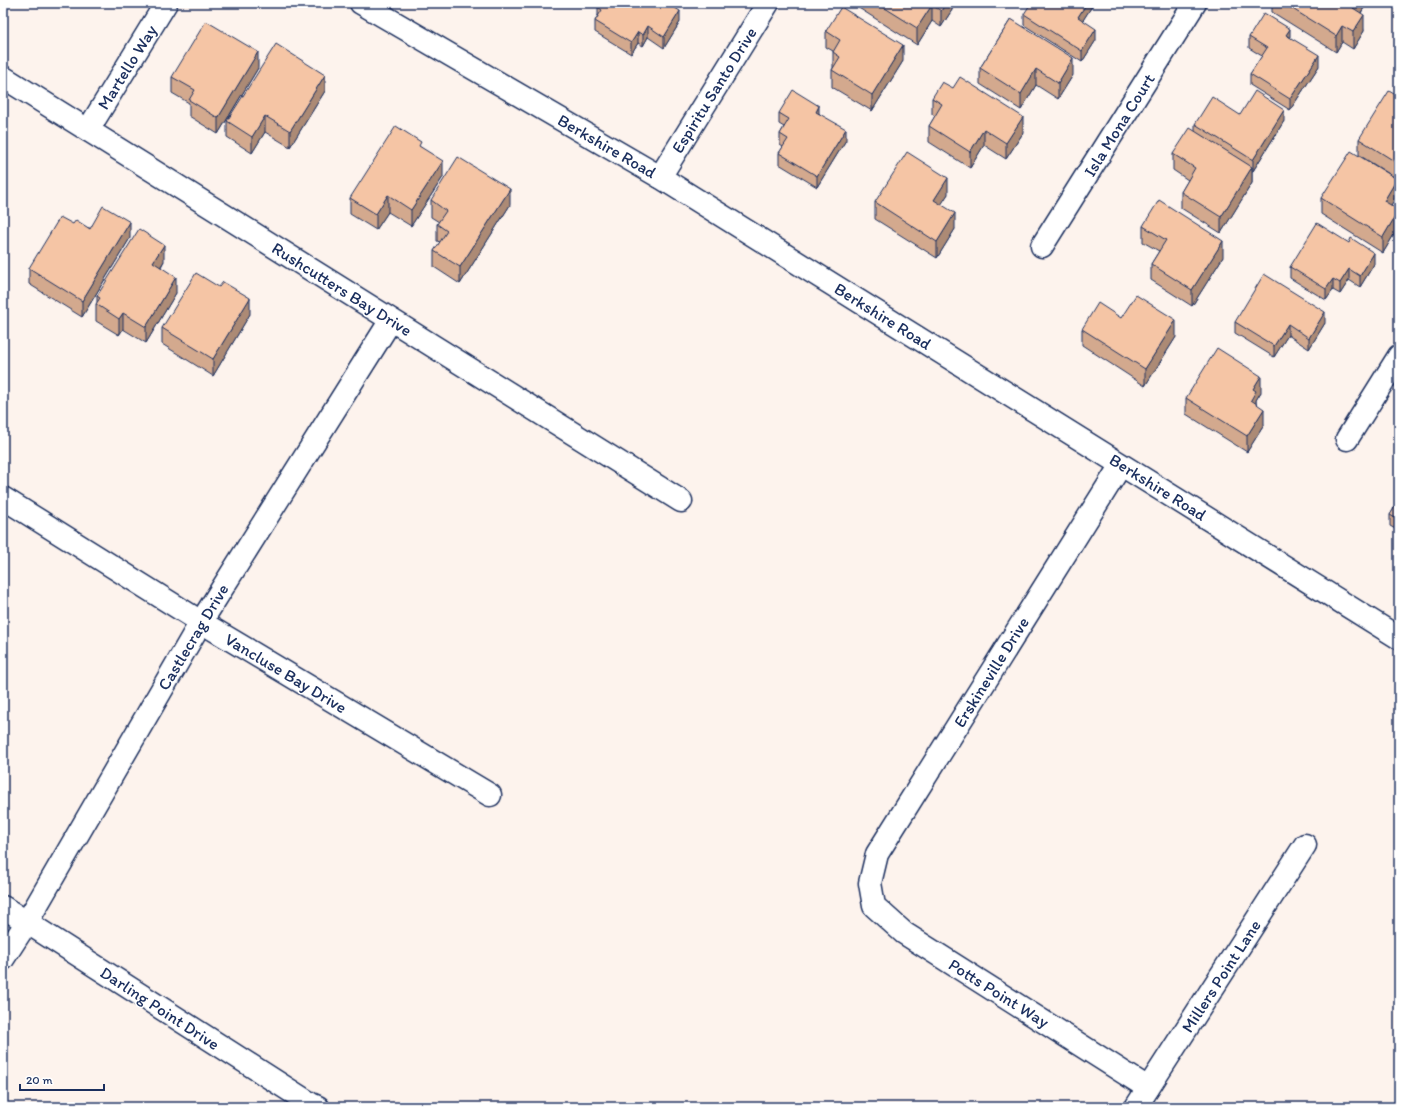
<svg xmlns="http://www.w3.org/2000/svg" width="1402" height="1110" font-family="Itim,sans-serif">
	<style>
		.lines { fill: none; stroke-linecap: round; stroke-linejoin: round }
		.minor-casing { stroke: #1b2f5e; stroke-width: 25 }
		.minor { stroke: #fff; stroke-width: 22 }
		.wall { fill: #d3a98e; stroke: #1b2f5e }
		.shaded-wall { fill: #ac8a74; stroke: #1b2f5e }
		.building { fill: #f5c5a5; stroke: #1b2f5e }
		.labels { text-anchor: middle; stroke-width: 3; stroke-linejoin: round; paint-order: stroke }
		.street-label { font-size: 17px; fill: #1b2f5e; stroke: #fff }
	</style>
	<rect width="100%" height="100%" fill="#fdf3ed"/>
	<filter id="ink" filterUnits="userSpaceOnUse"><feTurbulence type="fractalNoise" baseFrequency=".025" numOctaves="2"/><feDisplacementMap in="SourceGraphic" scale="8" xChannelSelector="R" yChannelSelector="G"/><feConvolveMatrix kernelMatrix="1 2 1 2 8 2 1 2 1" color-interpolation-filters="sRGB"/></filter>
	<g filter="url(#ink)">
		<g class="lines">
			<g class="minor-casing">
				<g id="minor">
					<path d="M361,3L660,177L1399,638"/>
					<path d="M3,77L681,501"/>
					<path d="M88,130L166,3"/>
					<path d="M660,177L768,3"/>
					<path d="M1042,246L1195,3"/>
					<path d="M1347,439L1399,356"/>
					<path d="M1121,465L877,854L870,883L874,906L904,933L1148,1088"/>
					<path d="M3,498L201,622L490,795"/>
					<path d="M3,907L311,1104L318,1107"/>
					<path d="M3,959L27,922L201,622L391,320"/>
					<path d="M1136,1107L1305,845"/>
				</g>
			</g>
			<use href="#minor" class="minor"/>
		</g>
		<g class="wall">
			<path d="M854,3H952V10L941,27L932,21L917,45L854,5Z"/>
			<path d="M1094,3L1083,20L1096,40L1082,62L1024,25V14Z"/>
			<path d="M1272,3H1367L1361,13L1364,31L1353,49L1342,42L1336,52L1272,12Z"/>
			<path d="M598,7L680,22L664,48L648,37L643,46L638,43L631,54L595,32V21L598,15Z"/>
			<path d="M1011,19L1073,75L1058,99L1036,85L1021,110L980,84V68Z"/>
			<path d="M826,31L903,61L872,111L832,87V70L833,68V51L826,47Z"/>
			<path d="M1249,37H1290L1319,66L1290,110L1250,85V74L1262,56L1249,48Z"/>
			<path d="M258,68L218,134L189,116V103L172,93V77Z"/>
			<path d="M1399,72V94L1397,92V76Z"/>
			<path d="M325,91L290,147L265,132L252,153L227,137V121Z"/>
			<path d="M1399,97V180L1359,155V139Z"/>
			<path d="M932,98L1023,133L1006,159L984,145L970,168L929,142V126L935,116L932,114Z"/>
			<path d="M779,113H819L846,140L817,187L779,164V153L783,147L780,145V134L784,127L779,124Z"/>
			<path d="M1240,115L1284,121L1253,171H1252V183L1221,233L1181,208V192L1188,180L1173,170V154L1195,131V124Z"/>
			<path d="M421,147L443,177L411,226L388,212L376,230L350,214V198Z"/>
			<path d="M948,194L941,204L955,229L937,258L875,219V202Z"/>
			<path d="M1397,195L1391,205L1399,226L1383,253L1321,214V198Z"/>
			<path d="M431,200L510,205L460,284L434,267V251L440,242L437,241V224L439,222L431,217Z"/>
			<path d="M73,224L130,238L82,317L29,284V268Z"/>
			<path d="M1143,226L1223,257L1192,306L1151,280V264L1159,251L1143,242Z"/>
			<path d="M164,261L161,267L176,293L146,343L123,329L119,335L96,321V304L97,303V296Z"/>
			<path d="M1374,264L1360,287L1349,280L1340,294L1333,290L1326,300L1290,278V267Z"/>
			<path d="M219,287L250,314L213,376L162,344V328Z"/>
			<path d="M1121,318L1176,337L1145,386L1082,345V329Z"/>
			<path d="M1235,322L1325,323L1309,349L1288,335L1274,357L1235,333Z"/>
			<path d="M1261,392L1256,400V404L1264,425L1247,452L1186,414V398Z"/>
			<path d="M1399,500V531L1390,526V515Z"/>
		</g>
		<g class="shaded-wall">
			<path d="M946,3H952V10L941,27V11Z"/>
			<path d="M1087,3H1094L1078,28V17Z"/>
			<path d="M1357,3H1367L1353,25V8Z"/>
			<path d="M932,5V21L917,45V28Z"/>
			<path d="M680,11V22L664,48V37Z"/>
			<path d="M1364,15V31L1353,49V32Z"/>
			<path d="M648,26V37L643,46V35Z"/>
			<path d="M1342,26V42L1336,52V36Z"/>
			<path d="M1096,29V40L1082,62V51Z"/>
			<path d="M1290,29V40L1286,35Z"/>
			<path d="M638,32V43L631,54V43Z"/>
			<path d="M903,45V61L872,111V95Z"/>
			<path d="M258,52V68L218,134V118Z"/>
			<path d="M1319,55V66L1290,110V99Z"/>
			<path d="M1073,58V75L1058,99V83Z"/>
			<path d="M1036,69V85L1021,110V94Z"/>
			<path d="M325,75V91L290,147V131Z"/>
			<path d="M819,106V117L816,112Z"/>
			<path d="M1284,110V121L1253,171V160Z"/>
			<path d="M265,116V132L252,153V137Z"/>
			<path d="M1023,117V133L1006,159V143Z"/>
			<path d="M846,129V140L817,187V176Z"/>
			<path d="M984,129V145L970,168V152Z"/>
			<path d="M443,161V177L411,226V210Z"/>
			<path d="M1252,167V183L1221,233V217Z"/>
			<path d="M948,178V194L934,216V200Z"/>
			<path d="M1397,179V195L1384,217V201Z"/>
			<path d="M510,189V205L460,284V267Z"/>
			<path d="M388,195V212L376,230V214Z"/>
			<path d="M1399,210V226L1383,253V237Z"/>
			<path d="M955,213V229L937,258V242Z"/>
			<path d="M130,222V238L82,317V301Z"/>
			<path d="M1223,241V257L1192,306V290Z"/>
			<path d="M164,245V261L153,279V262Z"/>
			<path d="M1374,253V264L1360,287V276Z"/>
			<path d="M1349,269V280L1340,294V283Z"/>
			<path d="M176,277V293L146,343V327Z"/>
			<path d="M1333,279V290L1326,300V289Z"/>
			<path d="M250,298V314L213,376V359Z"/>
			<path d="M1325,312V323L1309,349V338Z"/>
			<path d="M123,313V329L119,335V319Z"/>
			<path d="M1176,320V337L1145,386V369Z"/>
			<path d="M1288,324V335L1274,357V346Z"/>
			<path d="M1261,376V392L1256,400V407L1251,400L1253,389Z"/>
			<path d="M1264,409V425L1247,452V436Z"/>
		</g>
		<g class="building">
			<path d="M601,3H667L680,11L664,37L648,26L643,35L638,32L631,43L595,21L602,10L598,7Z"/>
			<path d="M877,3H946L941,11L932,5L917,28Z"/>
			<path d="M1031,3H1087L1078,17L1096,29L1082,51L1024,14Z"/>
			<path d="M1283,3H1357L1353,8L1364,15L1353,32L1342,26L1336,36Z"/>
			<path d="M841,7L903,45L872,95L832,70L840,57L833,52L840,40L826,31Z"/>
			<path d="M1264,13L1290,29L1286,35L1319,55L1290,99L1250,74L1267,48L1249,37Z"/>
			<path d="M1011,19L1073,58L1058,83L1036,69L1021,94L980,68Z"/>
			<path d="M206,21L258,52L218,118L189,100L195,90L172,77Z"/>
			<path d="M276,44L325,75L290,131L265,116L252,137L227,121Z"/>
			<path d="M1399,72V78L1397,76Z"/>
			<path d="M960,77L1023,117L1006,143L984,129L970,152L929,126L942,104L932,98L942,82L953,88Z"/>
			<path d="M793,90L819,106L816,112L846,129L817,176L779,153L788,139L780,134L789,119L779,113Z"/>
			<path d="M1255,91L1284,110L1253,160L1195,124L1212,97L1240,115Z"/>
			<path d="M1389,91L1399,97V164L1359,139Z"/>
			<path d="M396,126L421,142L419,146L443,161L411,210L388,195L376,214L350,198Z"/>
			<path d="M1190,128L1252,167L1221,217L1181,192L1195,168L1173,154Z"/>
			<path d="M1351,151L1397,179L1384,201L1399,210L1383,237L1321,198Z"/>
			<path d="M907,152L948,178L934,200L955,213L937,242L875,202Z"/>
			<path d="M458,157L510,189L460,267L434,251L447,231L437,224L446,211L431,200Z"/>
			<path d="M1159,200L1223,241L1192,290L1151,264L1166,240L1143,226Z"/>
			<path d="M103,206L130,222L82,301L29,268L60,217L73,224L76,220L90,229Z"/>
			<path d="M1317,223L1349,243L1351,238L1374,253L1360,276L1349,269L1340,283L1333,279L1326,289L1290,267Z"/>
			<path d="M139,229L164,245L153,262L176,277L146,327L123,313L119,319L96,304L100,298L97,296Z"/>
			<path d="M196,273L219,287L223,282L250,298L213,359L162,328Z"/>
			<path d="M1264,274L1325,312L1309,338L1288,324L1274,346L1235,322Z"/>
			<path d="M1136,295L1176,320L1145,369L1082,329L1098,303L1121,318Z"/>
			<path d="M1217,348L1261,376L1253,389L1256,391L1251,400L1264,409L1247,436L1186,398Z"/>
			<path d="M1399,500V520L1390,515Z"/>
		</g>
	</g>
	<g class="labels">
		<g class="street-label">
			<text transform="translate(127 67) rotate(-58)" y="6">Martello Way</text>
			<text transform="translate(714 90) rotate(-58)" y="6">Espiritu Santo Drive</text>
			<text transform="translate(1119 125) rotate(-58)" y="6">Isla Mona Court</text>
			<text transform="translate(607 146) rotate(30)" y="6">Berkshire Road</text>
			<text transform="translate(342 289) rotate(32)" y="6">Rushcutters Bay Drive</text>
			<text transform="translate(883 316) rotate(32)" y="6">Berkshire Road</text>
			<text transform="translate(1158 487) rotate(32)" y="6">Berkshire Road</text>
			<text transform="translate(193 637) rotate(-59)" y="6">Castlecrag Drive</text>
			<text transform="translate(991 672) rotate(-58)" y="6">Erskineville Drive</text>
			<text transform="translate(286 673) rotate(31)" y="6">Vancluse Bay Drive</text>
			<text transform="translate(1221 976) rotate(-57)" y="6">Millers Point Lane</text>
			<text transform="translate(999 993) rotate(32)" y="6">Potts Point Way</text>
			<text transform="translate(160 1008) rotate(33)" y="6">Darling Point Drive</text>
		</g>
	</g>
	<rect width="1402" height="1110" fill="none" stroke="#fff" stroke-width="16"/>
	<rect x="8" y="8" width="1386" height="1094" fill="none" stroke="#1b2f5e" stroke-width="1.5" filter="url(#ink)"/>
	<path d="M20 1084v6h84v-6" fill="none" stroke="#1b2f5e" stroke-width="2"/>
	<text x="26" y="1084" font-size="12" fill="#1b2f5e" stroke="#ffffff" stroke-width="3" paint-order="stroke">20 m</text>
</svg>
